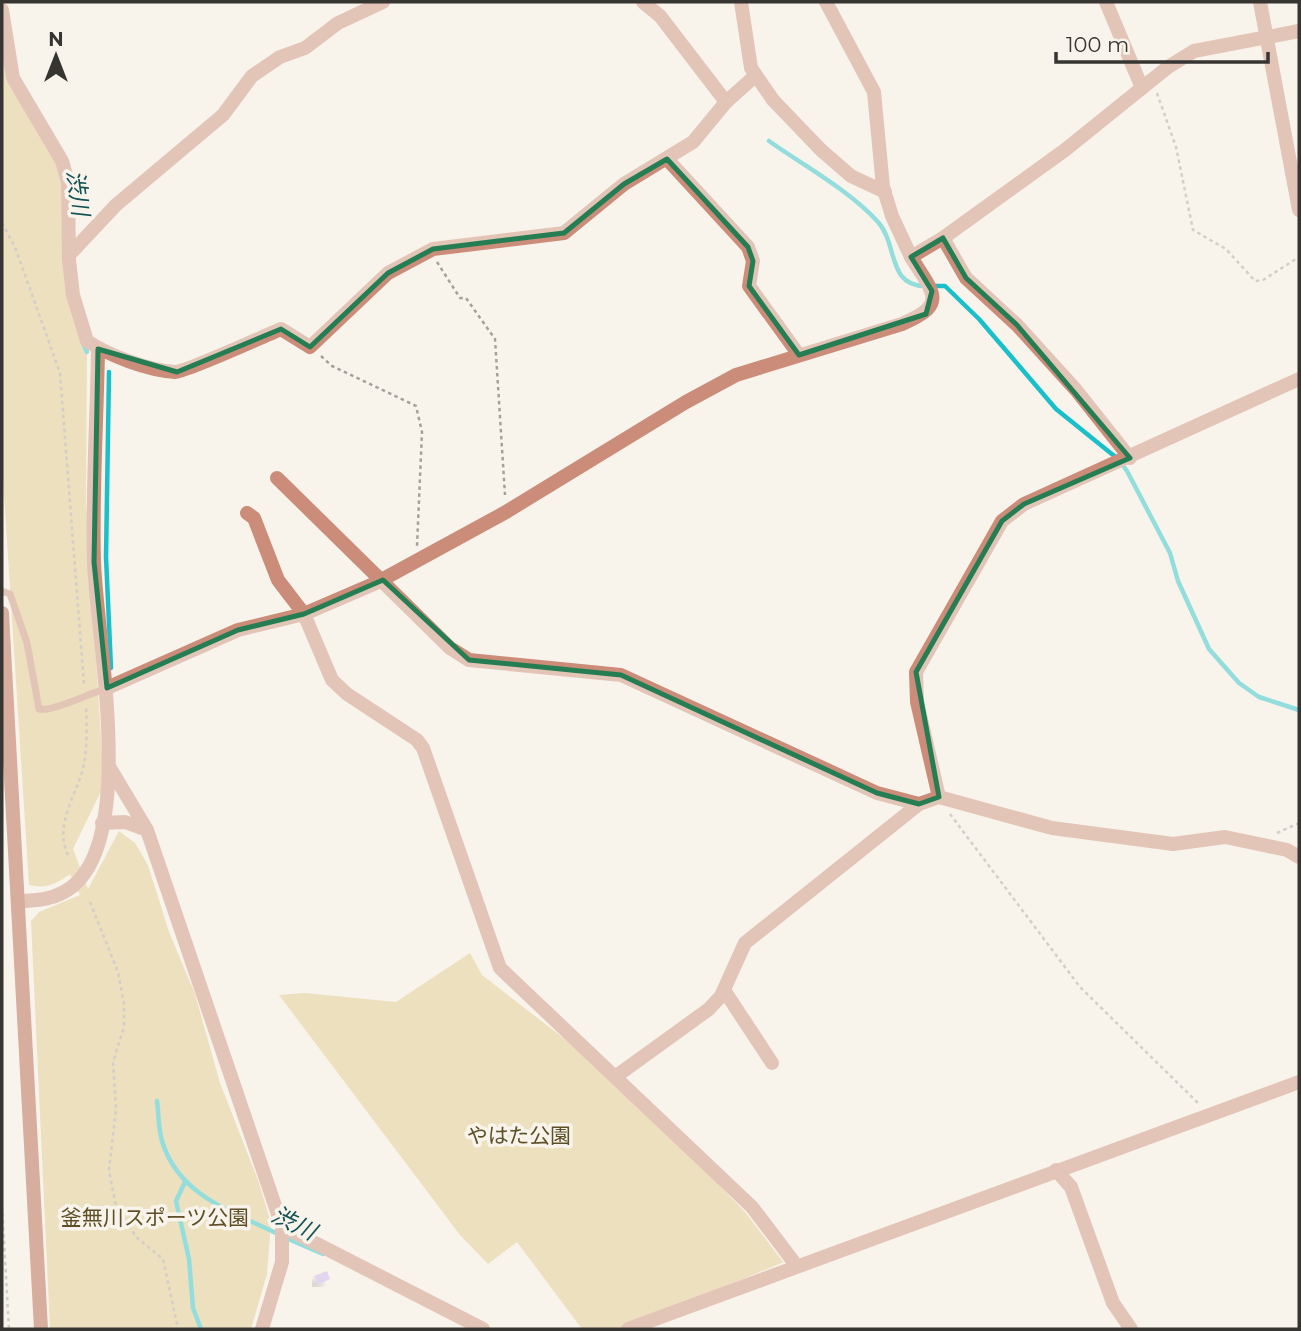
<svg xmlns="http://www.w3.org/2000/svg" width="1301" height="1331" font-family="Montserrat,'Noto Sans JP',sans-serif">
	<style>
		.green { fill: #e1c786 }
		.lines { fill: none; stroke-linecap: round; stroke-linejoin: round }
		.stream { stroke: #19c0ca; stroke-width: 4.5 }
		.building { fill: #c6b0f4; filter: url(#shadow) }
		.path { stroke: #a4a19b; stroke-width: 2.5; stroke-dasharray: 3.5 3.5; stroke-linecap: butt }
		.lane { stroke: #cb8c79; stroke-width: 7 }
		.street { stroke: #cb8c79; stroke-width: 14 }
		.secondary { stroke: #b0573c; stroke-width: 14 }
		.marked { fill: none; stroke: #257e53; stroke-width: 5; stroke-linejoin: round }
		.labels { text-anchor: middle; stroke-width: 7; stroke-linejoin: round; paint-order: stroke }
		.park-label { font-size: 21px; fill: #5f4f27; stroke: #f8f4ec }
		.water-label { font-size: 23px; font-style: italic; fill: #145256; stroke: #f8f4ec }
	</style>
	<defs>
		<filter id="shadow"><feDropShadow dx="-6" dy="6" stdDeviation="2" flood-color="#0004"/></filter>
	</defs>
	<rect width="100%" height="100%" fill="#f8f4ec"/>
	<g class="green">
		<path d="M2,49L6,80L57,162L64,182L81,339L87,352L86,502L104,785L73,849L88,889L119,831L135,843L148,865L169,932L195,994L220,1083L258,1180L271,1223L267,1274L251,1329H50L31,921L39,912L80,895L70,874C56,884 47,889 29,885L2,463Z"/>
		<path d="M470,953L482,975L615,1078L745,1212L783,1262L791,1259L624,1329H582L517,1242L488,1264L460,1235L279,995L305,993L396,1002Z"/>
	</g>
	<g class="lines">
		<g class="stream">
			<path d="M769,141C804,166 849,190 878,222C898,244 887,286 925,286"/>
			<path d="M934,286H945L979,319L1056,409L1118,459L1127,471L1170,553L1178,581L1209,649L1239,683L1259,697L1299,710"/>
			<path d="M83,343L87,352"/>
			<path d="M109,372L106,557L111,668"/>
			<path d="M157,1101C159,1115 158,1131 163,1144C180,1196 233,1212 278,1234"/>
			<path d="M185,1182L176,1201L189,1259L193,1308L201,1329"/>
			<path d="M286,1238L323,1254"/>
		</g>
	</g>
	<path class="building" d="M327,1271L330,1279L318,1285L314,1276Z"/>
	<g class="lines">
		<g class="path">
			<path d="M1157,93L1176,147L1193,230L1226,249L1255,281L1263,280L1299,257"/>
			<path d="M2,223L15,247L60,373L84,684"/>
			<path d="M437,262L460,298H466L495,339L505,495"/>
			<path d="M321,356L332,366L416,406L422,432L417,546"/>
			<path d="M950,814L1080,987L1198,1103"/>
			<path d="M1277,833L1299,823"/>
			<path d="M68,855C53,824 78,794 84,764C87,747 87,726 86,708"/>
			<path d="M90,902L118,972L124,1004V1027L113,1062L116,1109L109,1170L115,1202L136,1237L163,1259L178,1329"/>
			<path d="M2,1206L9,1329"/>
		</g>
		<path class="lane" d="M2,591L10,594L27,643L39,709C53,712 89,693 106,689"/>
		<g class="street">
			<path d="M643,2L660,16L726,102"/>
			<path d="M741,2L751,68L773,100L821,150L851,176L885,192"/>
			<path d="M826,2L874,92L883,187L892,216L911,257L943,238L1065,150L1168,67L1194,51L1299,31"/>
			<path d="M1106,2L1142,88"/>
			<path d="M1260,2L1299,210"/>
			<path d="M2,10L13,78L62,161L68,182L69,260L73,295L87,341C110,356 147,370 175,372C186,372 264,336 281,329L310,347L388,273L433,249L564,233L624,184L693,142L726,102L755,76"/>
			<path d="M667,159L748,247L753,261L749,286L799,355"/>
			<path d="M943,238L966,278L1017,325L1076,390L1130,458"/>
			<path d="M69,255L116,205L223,115L252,76L280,57L305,48L338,23L383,2"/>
			<path d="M277,478L450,648L469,660L621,675L877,793L919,804"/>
			<path d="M247,513L254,518L278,580L304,614L332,680L347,694L417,740L423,748L500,968L752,1207L796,1265"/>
			<path d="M107,688L238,630L304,614L376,583L506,512L686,402L736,375L902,324C949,304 933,293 911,257"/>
			<path d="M110,768L147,830L282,1226V1262L262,1329"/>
			<path d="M939,797L917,702L916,672L1002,521L1024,504L1299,379"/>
			<path d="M102,823L125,822L147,830"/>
			<path d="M18,901C38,901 57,899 73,886C137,833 96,636 94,561C92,490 97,419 98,349"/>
			<path d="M724,990L772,1063"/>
			<path d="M615,1077L709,1009L721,996L745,943L919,804L939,797L1052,828L1173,844L1225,837L1287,850L1299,857"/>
			<path d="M1056,1170L1071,1187L1113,1303L1131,1329"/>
			<path d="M282,1226L483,1329"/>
			<path d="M628,1329L1299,1082"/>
		</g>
		<path class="secondary" d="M2,613L41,1329"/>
	</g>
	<path d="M0 0H1301V1331H0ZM667,159L748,247L753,261L749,286L799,355L926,314L932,291L911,257L943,238L966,278L1017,325L1130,458L1024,504L1002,521L916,672L939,797L919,804L877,793L621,675L469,660L383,580L304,614L238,630L107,688L94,562L98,349L177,372L281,329L310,347L388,273L433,249L564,233L624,184Z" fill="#f8f4ec" fill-opacity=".55" fill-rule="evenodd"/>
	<path class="marked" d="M667,159L748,247L753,261L749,286L799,355L926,314L932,291L911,257L943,238L966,278L1017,325L1130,458L1024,504L1002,521L916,672L939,797L919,804L877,793L621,675L469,660L383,580L304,614L238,630L107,688L94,562L98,349L177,372L281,329L310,347L388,273L433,249L564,233L624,184Z"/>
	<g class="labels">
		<g class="park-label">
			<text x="519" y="1143">やはた公園</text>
			<text x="155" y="1225">釜無川スポーツ公園</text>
		</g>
		<g class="water-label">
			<text transform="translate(78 193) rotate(82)" y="8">渋川</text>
			<text transform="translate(294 1223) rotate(26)" y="8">渋川</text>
		</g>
	</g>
	<rect width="1301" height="1331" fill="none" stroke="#373532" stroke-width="7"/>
	<g transform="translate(56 56)" stroke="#f8f4ec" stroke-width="5" paint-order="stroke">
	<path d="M0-5L12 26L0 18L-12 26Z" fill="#373532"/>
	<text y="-10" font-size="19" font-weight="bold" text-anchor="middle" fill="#373532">N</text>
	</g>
	<path d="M1056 52v10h212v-10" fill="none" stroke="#373532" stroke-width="3.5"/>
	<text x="1066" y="52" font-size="21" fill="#373532" stroke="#f8f4ec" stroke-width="5" paint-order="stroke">100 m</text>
</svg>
